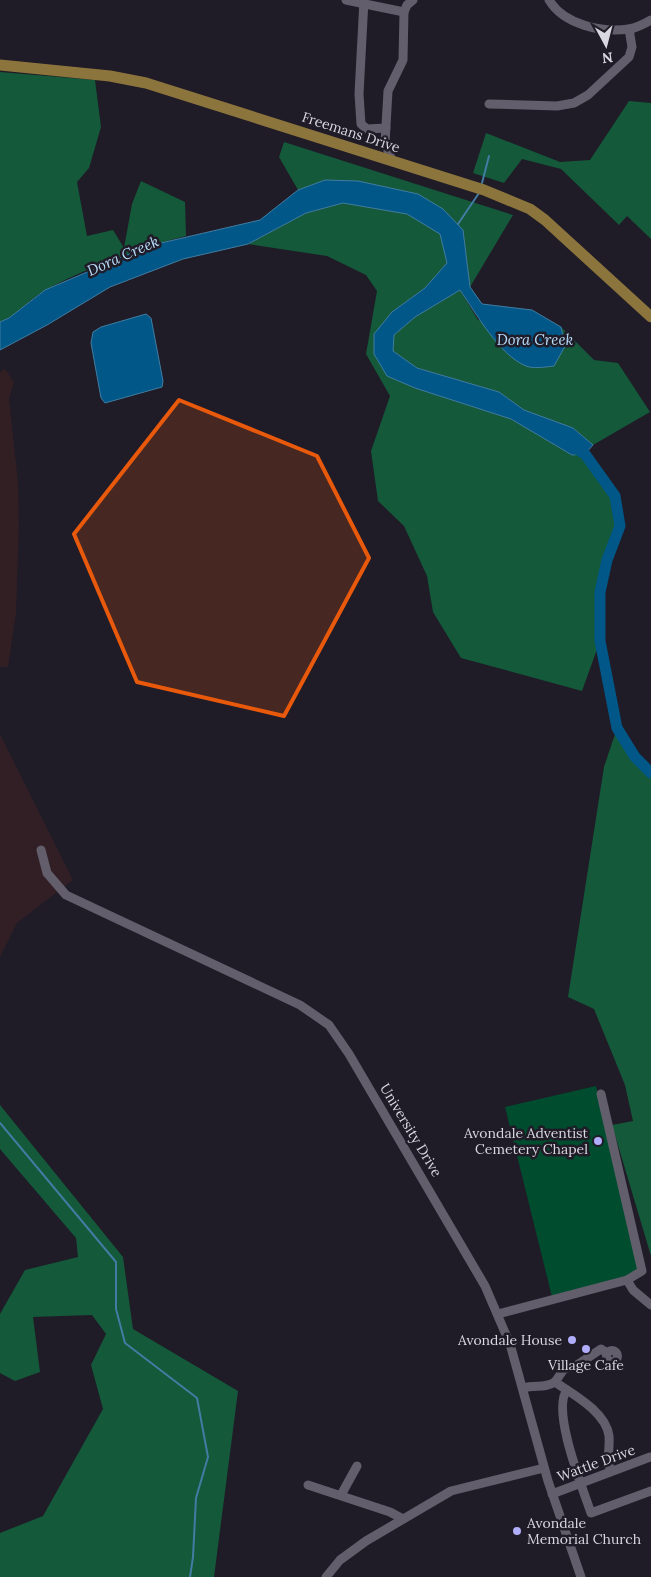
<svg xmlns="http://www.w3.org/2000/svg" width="651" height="1577" font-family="Lora,serif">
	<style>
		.industrial { fill: #311f23 }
		.education { fill: #311f25 }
		.green { fill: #004c2e }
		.forest { fill: #14593a }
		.water { fill: #005788; stroke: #417da2 }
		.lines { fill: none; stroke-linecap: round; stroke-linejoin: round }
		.stream { stroke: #417da2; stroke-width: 2 }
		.river { stroke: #005788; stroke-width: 11 }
		.minor { stroke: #625e6c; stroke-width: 9 }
		.major { stroke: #8c753d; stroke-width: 11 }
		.marked { fill: #e8590c; fill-opacity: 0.2; stroke: #e8590c; stroke-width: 4; stroke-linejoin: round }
		.poi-dot { fill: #b0aefa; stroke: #1f1b27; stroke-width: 2 }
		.labels { text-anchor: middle; stroke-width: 5; stroke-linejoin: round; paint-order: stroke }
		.street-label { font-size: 14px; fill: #d9d7df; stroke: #1f1b27 }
		.poi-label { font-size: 14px; fill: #d9d7df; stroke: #1f1b27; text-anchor: end }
		.water-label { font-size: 15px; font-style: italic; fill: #b6daf7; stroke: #1f1b27 }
	</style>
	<rect width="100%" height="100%" fill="#1f1b27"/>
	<path class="industrial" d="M5,369L14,382L9,399L18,482L19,524L16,613L8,667H0V372Z"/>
	<path class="education" d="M0,734L73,880L17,923L0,957Z"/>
	<path class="green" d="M596,1086L640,1266L639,1270L628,1277L552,1297L505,1107Z"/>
	<g class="forest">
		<path d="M0,72L95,80L101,127L89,168L77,182L87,236L113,230L124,248L132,204L141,181L185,202L186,236C141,247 87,268 47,289C30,298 18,315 0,322Z"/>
		<path d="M629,101L651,103V239L627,216L619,225L561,169L522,159L504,183L473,173L486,133L560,162L590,160Z"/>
		<path d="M284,142L513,215L470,287L463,231L325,180L298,190L279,157Z"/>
		<path d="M343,203L408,214L441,234L447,263L425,288L392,312L374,354L388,376L415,388L511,419L572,455L585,454L615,496L620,526L607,560L600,592V641L582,691L461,658L433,612L427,576L404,526L378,501L371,451L390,396L366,354L377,291L366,275L327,256L248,244L306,213Z"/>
		<path d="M460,290L478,320L565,346L561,327L594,360L618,363L650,412L593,445L573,428L524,410L499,392L417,368L393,351L394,335L415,317Z"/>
		<path d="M617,728L635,757L651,773V1256L612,1125L633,1121L625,1085L594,1009L568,997L604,767Z"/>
		<path d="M0,1105L123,1257L133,1329L238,1391L214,1577H0V1533L43,1516L103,1409L91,1365L106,1334L92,1315L33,1317L40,1372L15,1381L0,1373V1314L25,1270L78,1257L76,1238L0,1149Z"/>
	</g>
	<g class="water">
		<path d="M325,180L358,181L418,194L443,209L463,230L470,287L482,304L532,310L561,327L565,346L554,366C546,367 533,369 526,366C499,355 476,313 460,290L415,317L394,335L393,351L417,368L499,392L524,410L573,428L593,445L585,454L572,455L511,419L415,388L387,376L374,354V334L392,312L425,288L447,263L440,234L407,214L343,203L306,213L248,244L183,259L110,287L47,325L0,350V322L9,318L45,290L148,246L260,220L298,190Z"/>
		<path d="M146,314L151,318L163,381L162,387L105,403L101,398L91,343L93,332L101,327Z"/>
	</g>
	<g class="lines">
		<g class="stream">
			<path d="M482,183L489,156"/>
			<path d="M458,224L479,193"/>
			<path d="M0,1123L116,1262V1309L125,1343L197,1398L208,1457L196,1498L193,1557L190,1577"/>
		</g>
		<path class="river" d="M572,446L585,454L615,496L620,526L607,560L600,592V641L617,728L635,757L651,773"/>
		<g class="minor">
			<path d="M346,0L404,12"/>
			<path d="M364,0L359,94L361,124L367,129L386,128"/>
			<path d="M549,0C564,25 602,33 629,29C637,28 644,24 651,20"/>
			<path d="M489,104L557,106L574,103L588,95L629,57L632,47L629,29"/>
			<path d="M392,161L385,143L388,91L403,60L404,12L407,5L413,0"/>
			<path d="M41,850L47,873L66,895L300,1005L329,1025L349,1054L485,1286L510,1344L548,1481L581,1577"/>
			<path d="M627,1280L633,1290L651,1305"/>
			<path d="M498,1314L627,1280L642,1271L601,1094"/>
			<circle cx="612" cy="1356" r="5.5"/>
			<path d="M555,1382C574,1395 606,1412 609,1436C610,1449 606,1460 611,1471"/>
			<path d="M555,1382L564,1369L577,1365L601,1349L607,1353"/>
			<path d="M523,1388C535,1384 544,1389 555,1382"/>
			<path d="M567,1390C551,1410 583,1489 591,1513L651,1491"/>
			<path d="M308,1485L390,1512L403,1519"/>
			<path d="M552,1494L650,1457"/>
			<path d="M341,1495L357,1466"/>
			<path d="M326,1577L340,1560L366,1541L451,1491L544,1468"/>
		</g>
		<path class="major" d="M0,65L110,76L146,83L484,190L530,209L545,220L651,317"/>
	</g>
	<path class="marked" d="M179,400L317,456L369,558L284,716L137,682L74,534Z"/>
	<g class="poi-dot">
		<circle cx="598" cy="1141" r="5"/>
		<circle cx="572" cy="1340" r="5"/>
		<circle cx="586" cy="1349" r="5"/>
		<circle cx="517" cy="1531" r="5"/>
	</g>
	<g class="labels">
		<g class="street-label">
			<text transform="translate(351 132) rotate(18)" y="5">Freemans Drive</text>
			<text transform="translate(411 1130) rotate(59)" y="5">University Drive</text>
			<text transform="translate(596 1463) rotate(-20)" y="5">Wattle Drive</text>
		</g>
		<g class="poi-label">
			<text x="588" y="1138">Avondale Adventist<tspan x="588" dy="16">Cemetery Chapel</tspan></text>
			<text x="562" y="1345">Avondale House</text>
			<text x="586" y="1370" text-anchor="middle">Village Cafe</text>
			<text x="527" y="1528" text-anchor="start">Avondale<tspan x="527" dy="16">Memorial Church</tspan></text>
		</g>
		<g class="water-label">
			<text transform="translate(123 256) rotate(-24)" y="5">Dora Creek</text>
			<text x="535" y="345">Dora Creek</text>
		</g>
	</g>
	<g transform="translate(606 45) rotate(173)" stroke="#1f1b27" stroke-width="4" paint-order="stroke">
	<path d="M0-4L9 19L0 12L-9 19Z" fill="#d9d7df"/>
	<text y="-8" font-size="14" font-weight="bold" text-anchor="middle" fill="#d9d7df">N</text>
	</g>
</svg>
